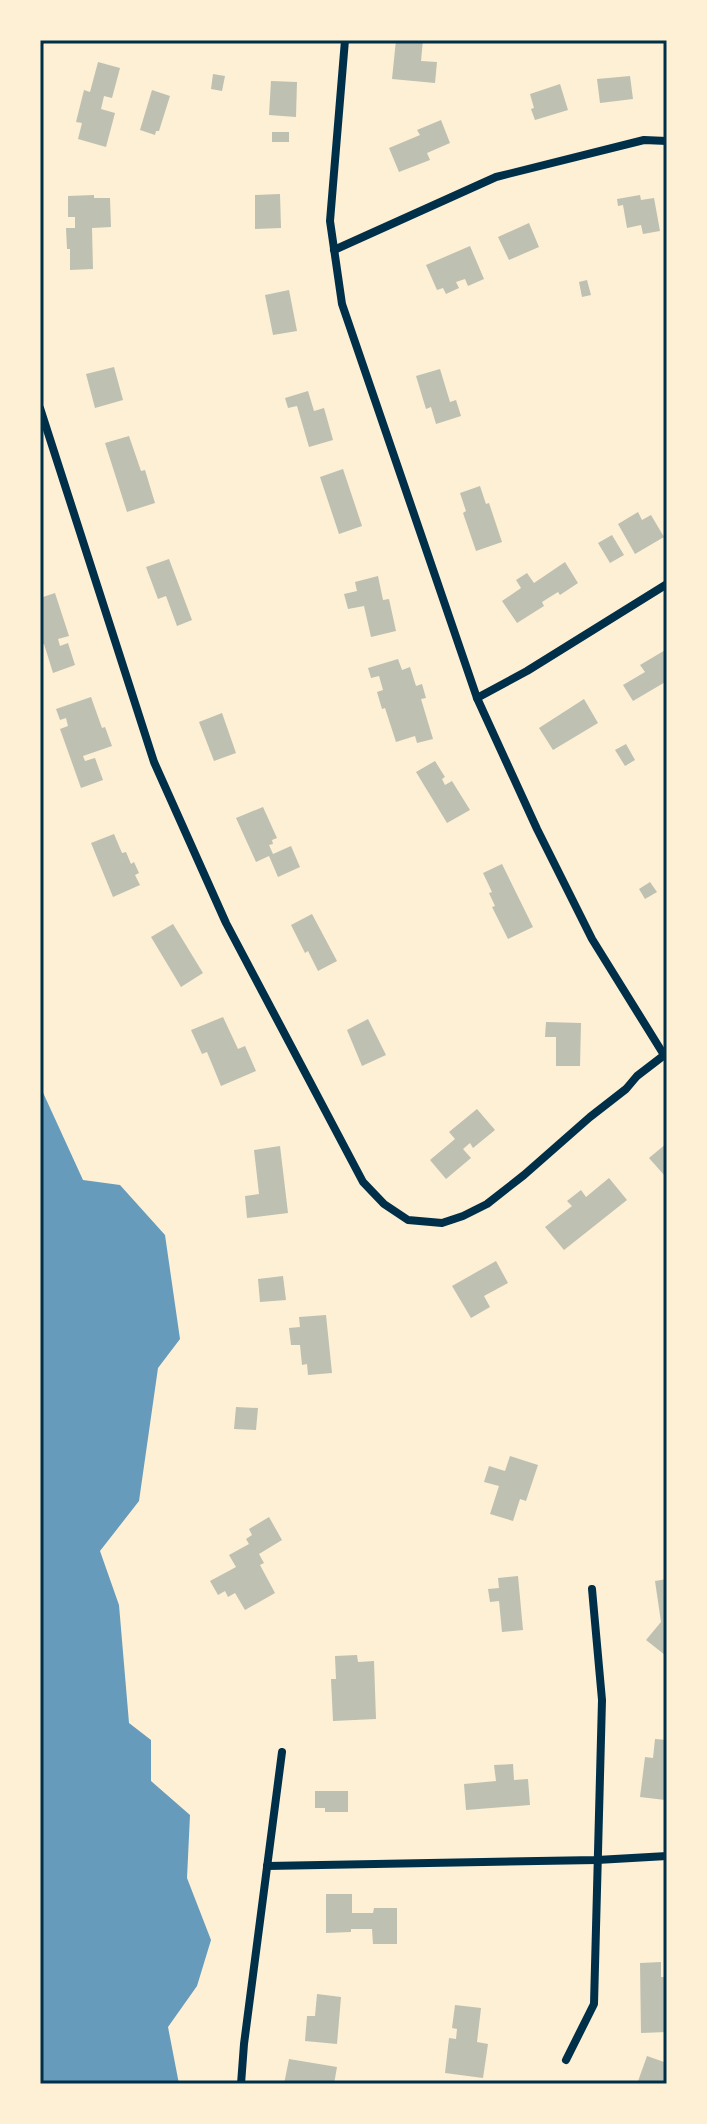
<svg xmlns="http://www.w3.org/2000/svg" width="707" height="2124" font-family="Quicksand,sans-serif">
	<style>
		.water { fill: #669bbc }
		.building { fill: #bec0b2 }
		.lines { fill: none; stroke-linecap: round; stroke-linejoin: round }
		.minor { stroke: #003049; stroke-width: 8 }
		.neatline { fill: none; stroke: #003049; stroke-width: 3 }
	</style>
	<rect width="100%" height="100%" fill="#fdf0d5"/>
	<path class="water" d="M40,1086L83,1180L120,1185L165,1235L180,1339L158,1368L139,1501L100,1551L119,1605L129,1723L151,1740V1781L190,1815L187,1878L211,1940L197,1986L168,2027L179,2084H40Z"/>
	<g class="building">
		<path d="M396,40H423L421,61L437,62L435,83L392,79Z"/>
		<path d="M98,62L120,68L112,98L104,96L101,109L115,113L106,147L78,139L82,123L76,122L84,90L90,92Z"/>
		<path d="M213,74L225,76L222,91L211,89Z"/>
		<path d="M630,76L633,99L600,103L597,79Z"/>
		<path d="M271,81L297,82L296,117L269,115Z"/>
		<path d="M560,84L568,110L535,120L531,109L534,108L530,94Z"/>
		<path d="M152,90L170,96L159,131H156L155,135L140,130Z"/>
		<path d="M441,120L450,143L427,153L430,160L399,172L389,148L420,135L417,130Z"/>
		<rect x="272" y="132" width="17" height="10"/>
		<path d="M280,194L281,228L255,229V195Z"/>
		<path d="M94,195V198H110L111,227L92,228L93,269L70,270V249H67L66,228H75V217H68V196Z"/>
		<path d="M640,195L641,200L654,198L660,231L643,234L641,225L627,228L623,205L618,206L617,199Z"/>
		<path d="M529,223L539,247L509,260L498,237Z"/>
		<path d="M470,246L484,279L468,286L465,279L456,282L459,288L446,294L443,288L437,290L426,265Z"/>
		<path d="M587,280L591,295L582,297L579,282Z"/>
		<path d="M289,290L297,331L273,335L265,295Z"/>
		<path d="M114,367L123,400L95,408L86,374Z"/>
		<path d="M440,369L450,402L456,400L461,416L436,424L431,407L426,409L416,376Z"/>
		<path d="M308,391L314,411L324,408L333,440L309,447L297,406L288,408L285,398Z"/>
		<path d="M129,436L141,471L145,470L155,503L127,512L105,443Z"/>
		<path d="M343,469L362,526L339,534L320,477Z"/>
		<path d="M480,486L486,504L489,503L502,542L476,551L463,513L466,511L460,493Z"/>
		<path d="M638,512L642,520L651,515L664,537L635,554L618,524Z"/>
		<path d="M612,535L624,555L610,563L598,543Z"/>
		<path d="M169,559L192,620L177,626L166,596L158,599L146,567Z"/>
		<path d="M565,562L578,583L560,595L558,592L542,602L544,606L517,623L502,601L521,588L516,580L527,573L534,583Z"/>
		<path d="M378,576L383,600L389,599L396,631L371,637L364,606L348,609L344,594L357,591L355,582Z"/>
		<path d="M55,593L69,636L58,639L60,646L68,643L75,665L53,673L44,644L40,645V598Z"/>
		<path d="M667,649V681L633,701L623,685L645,672L640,665Z"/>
		<path d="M398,659L402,670L410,667L416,686L422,684L426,698L421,699L433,739L417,743L415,736L396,742L385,708L382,709L377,692L383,690L379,676L371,678L368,668Z"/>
		<path d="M91,697L102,728L105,727L112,746L83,756L85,761L95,758L103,780L81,788L60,729L68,726L66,718L60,720L56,709Z"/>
		<path d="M584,699L598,723L553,750L539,728Z"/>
		<path d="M222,713L236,753L214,761L199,722Z"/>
		<path d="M626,744L635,760L625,766L615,750Z"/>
		<path d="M435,761L445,777L442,779L445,785L452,781L470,810L447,823L416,772Z"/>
		<path d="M263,807L277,838L272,840L273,844L269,845L273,854L291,846L300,867L278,877L269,856L256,862L236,818Z"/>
		<path d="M114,834L122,853L126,852L131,864L134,862L139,873L135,875L140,885L113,897L91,843Z"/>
		<path d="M502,864L533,927L508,939L492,907L495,906L489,893L492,892L483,873Z"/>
		<path d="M650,882L657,892L645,899L639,889Z"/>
		<path d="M312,914L337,961L318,971L308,951L305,953L291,925Z"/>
		<path d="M173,924L203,973L181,987L151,937Z"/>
		<path d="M223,1017L238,1049L245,1046L256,1071L221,1086L207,1052L202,1054L191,1030Z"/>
		<path d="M368,1019L386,1055L362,1066L347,1030Z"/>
		<path d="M546,1022L581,1023L580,1066H556V1037H545Z"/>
		<path d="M477,1109L495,1130L473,1148L470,1143L463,1149L471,1158L446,1179L430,1160L455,1139L449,1132Z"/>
		<path d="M667,1143V1172L664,1175L649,1158Z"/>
		<path d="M280,1146L288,1213L247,1218L245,1196L259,1194L254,1150Z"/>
		<path d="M609,1178L627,1200L564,1250L545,1227L572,1206L567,1201L581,1190L586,1197Z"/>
		<path d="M496,1261L508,1283L484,1296L490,1307L471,1318L452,1286Z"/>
		<path d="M283,1276L286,1300L260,1302L258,1279Z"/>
		<path d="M326,1315L332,1373L308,1375L307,1364L302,1365L300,1345H291L289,1328L300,1327L299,1317Z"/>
		<path d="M236,1407L258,1408L256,1430L234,1429Z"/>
		<path d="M510,1456L538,1465L526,1501L520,1499L513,1521L490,1514L499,1486L484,1482L489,1466L505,1471Z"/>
		<path d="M269,1517L282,1540L259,1554L264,1563L260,1565L275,1593L245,1610L235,1593L228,1597L225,1591L218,1595L210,1581L236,1567L229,1555L249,1544L246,1539L252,1535L249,1529Z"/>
		<path d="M518,1576L523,1630L502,1632L499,1601L490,1602L488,1589L499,1588L498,1578Z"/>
		<path d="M667,1579V1653L665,1655L646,1640L661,1622L655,1581Z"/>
		<path d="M357,1655L358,1662L374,1661L376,1719L333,1721L331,1679H336L335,1656Z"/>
		<path d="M655,1739L667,1740L665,1800L640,1797L645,1757L653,1758Z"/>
		<path d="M513,1764L514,1780L528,1779L530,1805L466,1810L464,1784L496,1781L494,1765Z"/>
		<path d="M315,1791H348V1812H325V1808H315Z"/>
		<path d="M326,1894H352V1913H373L374,1908H397V1944H373L372,1929H351V1932L326,1933Z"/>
		<path d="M661,1962V1977H667V2032L641,2033L640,1963Z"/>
		<path d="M317,1994L341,1997L337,2044L305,2041L307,2016H315Z"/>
		<path d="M455,2005L481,2008L477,2042L488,2044L483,2078L445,2073L449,2038L456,2039L457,2029L452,2028Z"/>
		<path d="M647,2056L667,2063V2084H637Z"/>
		<path d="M289,2059L337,2067L334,2084H284Z"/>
	</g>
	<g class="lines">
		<g class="minor">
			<path d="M345,40L330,221L342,304L477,698L537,829L592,939L664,1055"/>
			<path d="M40,41V40"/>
			<path d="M334,250L496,177L644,140L667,141"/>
			<path d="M40,408L154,762L226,923L363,1182L384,1204L408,1220L442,1223L463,1216L487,1204L524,1175L590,1117L626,1089L637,1076L667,1053"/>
			<path d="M477,698L527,671L667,584"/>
			<path d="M267,1866L597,1860L667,1856"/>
			<path d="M566,2060L594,2004L602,1700L592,1589"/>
			<path d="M241,2084L244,2044L282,1752"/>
		</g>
	</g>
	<rect width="707" height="2124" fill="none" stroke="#fdf0d5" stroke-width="84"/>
	<rect x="42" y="42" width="623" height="2040" class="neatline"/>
</svg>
